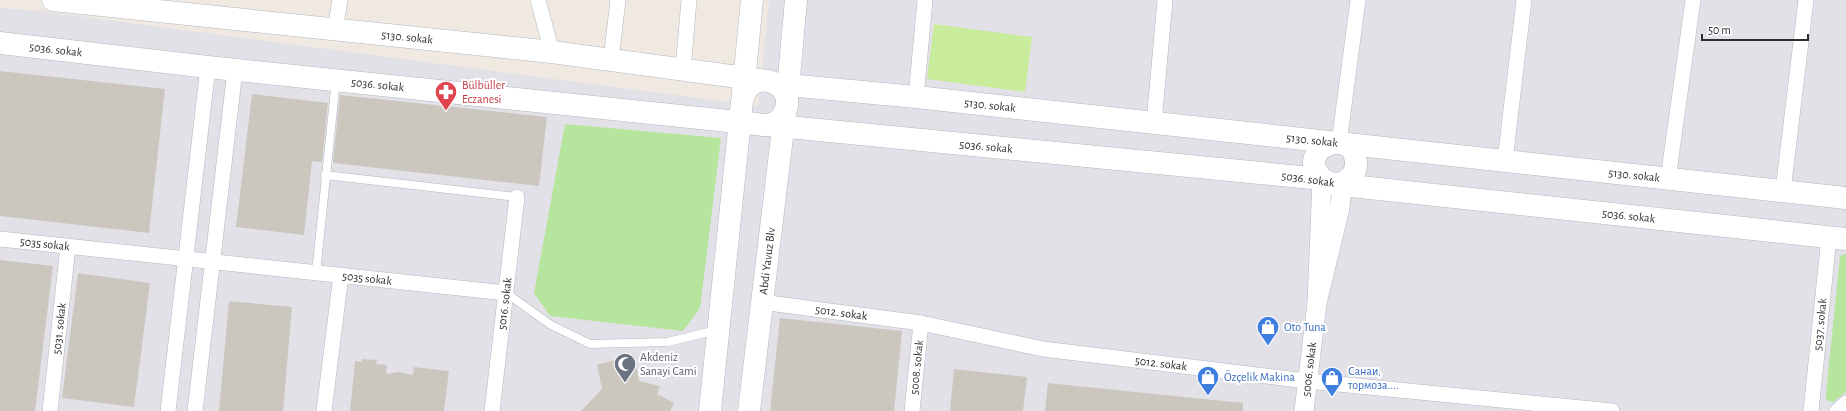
<svg xmlns="http://www.w3.org/2000/svg" width="1846" height="411" font-family="'Alegreya Sans',sans-serif">
	<style>
		.industrial { fill: #e3e1e8 }
		.green { fill: #b6e59e }
		.pitch { fill: #c9ec9a }
		.building { fill: #cbc7bf }
		.lines { fill: none; stroke-linecap: round; stroke-linejoin: round }
		.service-casing { stroke: #b4b7c1; stroke-width: 9 }
		.minor-casing { stroke: #b4b7c1; stroke-width: 16 }
		.tertiary-casing { stroke: #b4b7c1; stroke-width: 20 }
		.secondary-casing { stroke: #b4b7c1; stroke-width: 23 }
		.service { stroke: #fff; stroke-width: 8 }
		.minor { stroke: #fff; stroke-width: 15 }
		.tertiary { stroke: #fff; stroke-width: 19 }
		.secondary { stroke: #fff; stroke-width: 22 }
		.labels { text-anchor: middle; stroke-width: 4; stroke-linejoin: round; paint-order: stroke }
		.street-label { font-size: 12px; fill: #2e2e2e; stroke: #fff }
		.health-label { font-size: 12px; fill: #be3a42; stroke: #fff; text-anchor: start }
		.shop-label { font-size: 12px; fill: #366cbe; stroke: #fff; text-anchor: start }
		.worship-label { font-size: 12px; fill: #5b616d; stroke: #fff; text-anchor: start }
	</style>
	<rect width="100%" height="100%" fill="#efe9e1"/>
	<path class="industrial" d="M769,0H1846V411H0V8L40,11L758,106Z"/>
	<g class="green">
		<path d="M565,124L721,138L700,308L683,331L550,316L534,293Z"/>
		<path d="M1846,254V392L1833,402L1826,400V394L1840,256Z"/>
	</g>
	<path class="pitch" d="M934,24L1032,37L1025,92L927,79Z"/>
	<g class="building">
		<path d="M0,71L165,89L149,233L0,216Z"/>
		<path d="M252,94L328,103L322,162L312,161L304,235L236,227Z"/>
		<path d="M340,95L547,117L539,186L333,163Z"/>
		<path d="M0,260L53,266L35,411H0Z"/>
		<path d="M78,273L150,283L134,407L62,398Z"/>
		<path d="M229,301L292,307L283,411H219Z"/>
		<path d="M780,318L902,331L894,411H770Z"/>
		<path d="M634,355L639,381L660,386L657,394L674,403L670,411H581L602,389L597,365Z"/>
		<path d="M362,359L377,360L376,364L387,365L386,374L399,372L413,375L414,367L449,371L444,411H350L355,361L362,362Z"/>
		<path d="M954,369L1027,377L1023,411H950Z"/>
		<path d="M1048,383L1243,403V411H1045Z"/>
	</g>
	<g class="lines">
		<g class="service-casing">
			<g id="service">
				<path d="M325,175L517,197"/>
				<path d="M316,273L336,80"/>
				<path d="M506,293L551,325L590,344L668,342L717,330"/>
			</g>
		</g>
		<g class="minor-casing">
			<g id="minor">
				<path d="M538,0L552,52"/>
				<path d="M335,30L340,0"/>
				<path d="M611,60L618,0"/>
				<path d="M683,70L689,0"/>
				<path d="M916,97L925,0"/>
				<path d="M1154,123L1165,0"/>
				<path d="M1339,143L1358,0"/>
				<path d="M1505,161L1524,0"/>
				<path d="M1668,179L1693,0"/>
				<path d="M1783,191L1806,0"/>
				<path id="s1" d="M0,239L506,293"/>
				<path id="s2" d="M761,302L921,323L1043,349L1307,381L1612,411"/>
				<path id="s3" d="M50,411L68,246"/>
				<path d="M168,411L208,67"/>
				<path d="M195,411L235,70"/>
				<path d="M324,411L341,275"/>
				<path id="s4" d="M492,411L517,197"/>
				<path id="s5" d="M912,411L921,323"/>
				<path id="s6" d="M1811,411L1829,237"/>
				<path d="M1837,411L1846,403"/>
			</g>
		</g>
		<g class="tertiary-casing">
			<g id="tertiary">
				<path d="M1322,179L1317,303L1340,208L1342,183"/>
				<path id="s7" d="M1304,411L1317,303"/>
			</g>
		</g>
		<g class="secondary-casing">
			<g id="secondary">
				<path id="s8" d="M53,0L552,52L760,80"/>
				<path id="s9" d="M0,43L208,67L757,124"/>
				<path id="s10" d="M777,84L916,97L1846,198"/>
				<path d="M743,92L752,0"/>
				<path d="M787,99L796,0"/>
				<path id="s11" d="M768,125L1322,179C1331,186 1341,183 1351,186L1846,239"/>
				<path d="M1322,179C1292,148 1356,124 1356,164C1356,173 1350,179 1342,183"/>
				<path d="M710,411L742,101C751,62 802,86 783,115C778,123 771,125 762,125"/>
				<path id="s12" d="M749,411L785,112"/>
			</g>
		</g>
		<use href="#service" class="service"/>
		<use href="#minor" class="minor"/>
		<use href="#tertiary" class="tertiary"/>
		<use href="#secondary" class="secondary"/>
	</g>
	<defs>
		<g id="pharmacy-pin" transform="scale(1.15)"><path d="M0 17L-7.5 6A9.5 9.5 0 1 1 7.5 6Z" fill="#e0444e" stroke="#fff"/><path d="M-2-6h4v4h4v4h-4v4h-4v-4h-4v-4h4Z" fill="#fff"/></g>
		<g id="shop-pin" transform="scale(1.15)"><path d="M0 17L-7.5 6A9.5 9.5 0 1 1 7.5 6Z" fill="#3f7fe0" stroke="#fff"/><path d="M-5-2.5h2.3a2.7 3.5 0 0 1 5.4 0H5L5.5 6h-11ZM-1.5-2.5h3a1.5 2.3 0 0 0-3 0Z" fill="#fff"/></g>
		<g id="mosque-pin" transform="scale(1.15)"><path d="M0 17L-7.5 6A9.5 9.5 0 1 1 7.5 6Z" fill="#6b7280" stroke="#fff"/><path d="M3.5-4.9A6 6 0 1 0 3.5 4.9A5 5 0 1 1 3.5-4.9Z" fill="#fff"/></g>
	</defs>
	<g fill-rule="evenodd">
		<use href="#pharmacy-pin" x="446" y="92"/>
		<use href="#shop-pin" x="1268" y="327"/>
		<use href="#mosque-pin" x="625" y="364"/>
		<use href="#shop-pin" x="1208" y="377"/>
		<use href="#shop-pin" x="1332" y="378"/>
	</g>
	<g class="labels">
		<g class="street-label">
			<text dy="4" stroke="none"><textPath href="#s8" startOffset="356">5130. sokak</textPath></text>
			<text dy="4" stroke="none"><textPath href="#s9" startOffset="56">5036. sokak</textPath></text>
			<text dy="4" stroke="none"><textPath href="#s9" startOffset="380">5036. sokak</textPath></text>
			<text dy="4" stroke="none"><textPath href="#s10" startOffset="214">5130. sokak</textPath></text>
			<text dy="4" stroke="none"><textPath href="#s10" startOffset="538">5130. sokak</textPath></text>
			<text dy="4" stroke="none"><textPath href="#s11" startOffset="219">5036. sokak</textPath></text>
			<text dy="4" stroke="none"><textPath href="#s10" startOffset="862">5130. sokak</textPath></text>
			<text transform="translate(1308 179) rotate(8)" y="4">5036. sokak</text>
			<text dy="4" stroke="none"><textPath href="#s11" startOffset="866">5036. sokak</textPath></text>
			<text dy="4" stroke="none"><textPath href="#s1" startOffset="45">5035 sokak</textPath></text>
			<text dy="4" stroke="none"><textPath href="#s12" startOffset="151">Abdi Yavuz Blv</textPath></text>
			<text dy="4" stroke="none"><textPath href="#s1" startOffset="369">5035 sokak</textPath></text>
			<text dy="4" stroke="none"><textPath href="#s4" startOffset="108">5016. sokak</textPath></text>
			<text dy="4" stroke="none"><textPath href="#s2" startOffset="81">5012. sokak</textPath></text>
			<text dy="4" stroke="none"><textPath href="#s6" startOffset="87">5037. sokak</textPath></text>
			<text dy="4" stroke="none"><textPath href="#s3" startOffset="83">5031. sokak</textPath></text>
			<text dy="4" stroke="none"><textPath href="#s2" startOffset="405">5012. sokak</textPath></text>
			<text dy="4" stroke="none"><textPath href="#s5" startOffset="44">5008. sokak</textPath></text>
			<text dy="4" stroke="none"><textPath href="#s7" startOffset="42">5006. sokak</textPath></text>
		</g>
		<g class="health-label">
			<text x="462" y="89">Bülbüller<tspan x="462" dy="14">Eczanesi</tspan></text>
		</g>
		<g class="shop-label">
			<text x="1284" y="331">Oto Tuna</text>
			<text x="1348" y="375">Санаи,<tspan x="1348" dy="14">тормоза....</tspan></text>
			<text x="1224" y="381">Özçelik Makina</text>
		</g>
		<g class="worship-label">
			<text x="640" y="361">Akdeniz<tspan x="640" dy="14">Sanayi Cami</tspan></text>
		</g>
	</g>
	<path d="M1702 34v6h106v-6" fill="none" stroke="#2e2e2e" stroke-width="2"/>
	<text x="1708" y="34" font-size="12" fill="#2e2e2e" stroke="#ffffff" stroke-width="3" paint-order="stroke">50 m</text>
</svg>
